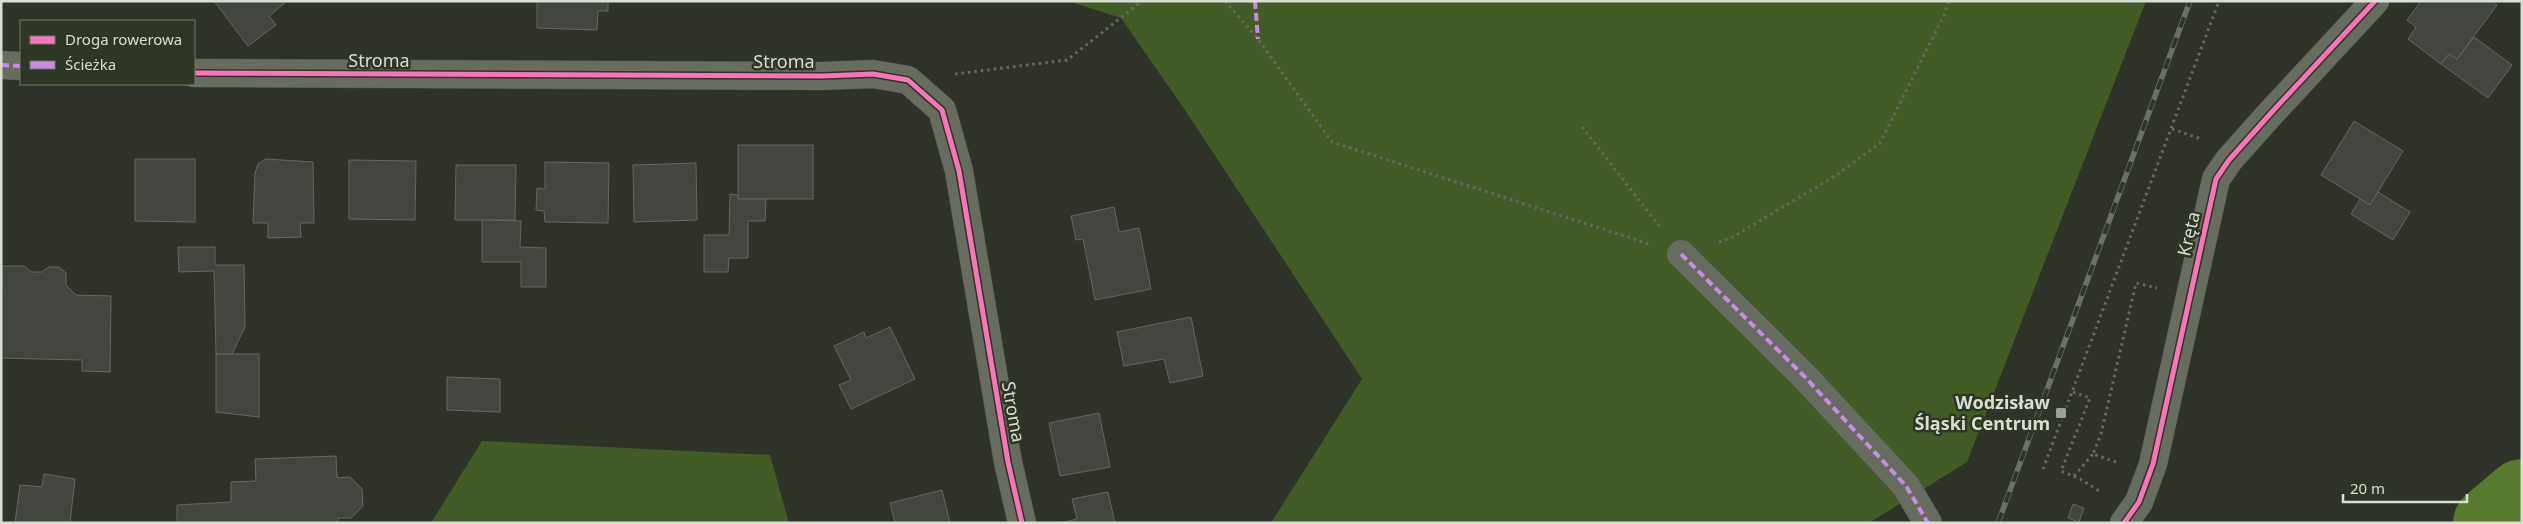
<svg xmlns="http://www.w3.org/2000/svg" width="2523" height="524" font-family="'Noto Sans',sans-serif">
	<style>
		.green { fill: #435c26 }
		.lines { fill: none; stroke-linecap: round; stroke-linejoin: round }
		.river { stroke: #587a2e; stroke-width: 74 }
		.building { fill: #43463f; stroke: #646861 }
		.minor-casing { stroke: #494d45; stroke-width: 29 }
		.path { stroke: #666a61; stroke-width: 3; stroke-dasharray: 2.5 4; stroke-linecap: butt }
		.minor { stroke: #666c60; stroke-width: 28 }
		.rail-casing { stroke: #6c7067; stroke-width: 5.5 }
		.rail { stroke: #2e3625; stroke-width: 4; stroke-dasharray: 11; stroke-linecap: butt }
		.quiet { stroke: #ca8be6; stroke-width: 4; stroke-dasharray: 8 4; stroke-linecap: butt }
		.cycleway-casing { stroke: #2e3625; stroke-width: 8 }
		.cycleway { stroke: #fb73b8; stroke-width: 5 }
		.poi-dot { fill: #9da298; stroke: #2e3625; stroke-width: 2 }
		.labels { text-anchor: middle; stroke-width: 5; stroke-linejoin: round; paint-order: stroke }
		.street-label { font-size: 18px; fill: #d9ded4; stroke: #2e3625 }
		.poi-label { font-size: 18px; font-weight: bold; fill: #d9ded4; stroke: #2e3625; text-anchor: end }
	</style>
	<rect width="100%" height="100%" fill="#2e3229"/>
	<g class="green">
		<path d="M1068,1H2146L1967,462L1869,523H1271L1362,379L1185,110L1121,18Z"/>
		<path d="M482,441L770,455L789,523H431Z"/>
	</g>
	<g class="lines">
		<path class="river" d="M2490,523L2522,496"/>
	</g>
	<g class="building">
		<path d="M214,1H287L269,16L276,25L248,46Z"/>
		<path d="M537,1H608V11H598L597,30L537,28Z"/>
		<path d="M2421,1H2492L2497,5L2457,59L2449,54L2441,64L2408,39L2416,27L2407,20Z"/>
		<path d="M2474,37L2512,65L2488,98L2441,64L2449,54L2457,59Z"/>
		<path d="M2354,121L2403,151L2370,205L2321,175Z"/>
		<rect x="738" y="145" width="75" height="54"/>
		<path d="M135,159H195V222L135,221Z"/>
		<path d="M266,159L313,162L314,223H300L301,237L268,238V223H253L255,173L258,164Z"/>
		<path d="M349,160L416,161L415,220L349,219Z"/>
		<path d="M545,162L609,163L608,223L545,222L544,211L536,210L537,188L545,189Z"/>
		<path d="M696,163L697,220L634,222L633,165Z"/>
		<path d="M456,165H516L515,220H455Z"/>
		<path d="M2378,192L2410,212L2393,240L2351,214L2360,199L2370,205Z"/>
		<path d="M730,194L738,195V199H766L765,221H748V258H729L728,272H704V235H729Z"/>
		<path d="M1114,207L1119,232L1139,228L1151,289L1095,300L1083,239L1076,240L1071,216Z"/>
		<path d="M482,220L521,221L520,247L546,248V287H521V262H482Z"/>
		<path d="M178,247H215V265H244L245,327L232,354H216L214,271L179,272Z"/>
		<path d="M2,266H24L31,272H42L49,267H59L66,273V285L76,295L111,296L110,372L82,371V360L1,358Z"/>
		<path d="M1191,317L1203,376L1170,383L1164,359L1124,366L1117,332Z"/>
		<path d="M890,327L915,379L851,409L839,385L851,380L834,346L864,332L866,338Z"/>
		<path d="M216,354H259V417L216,412Z"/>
		<path d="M447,377L500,379V412L447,410Z"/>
		<path d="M1099,413L1110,467L1060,476L1049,423Z"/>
		<path d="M336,456L337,478L350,477L362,489L363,506L351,518H338V523H177V505L231,502V482L256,481L255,459Z"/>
		<path d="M44,474L75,479L70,523H15L20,485L42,487Z"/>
		<path d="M942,490L950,523H895L890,503Z"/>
		<path d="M1108,492L1115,523H1061L1077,519L1072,499Z"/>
		<path d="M2073,504L2084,508L2079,522L2068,518Z"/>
	</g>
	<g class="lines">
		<g class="minor-casing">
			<g id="minor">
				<path d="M1,65L21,66"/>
				<path d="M194,73L823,76L873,74L908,80L942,110L959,171L1008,462L1022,523"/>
				<path d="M1681,254L1804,376L1906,486L1928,523"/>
				<path d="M2124,523L2139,502L2153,464L2216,179L2229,160L2271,113L2375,1"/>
			</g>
		</g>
		<g class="path">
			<path d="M1225,1L1258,39L1332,142L1649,244"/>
			<path d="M955,74L1067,60L1142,1"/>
			<path d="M1582,127L1659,226"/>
			<path d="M2172,129L2201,139"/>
			<path d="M1719,242L1731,238L1835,176L1880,143L1944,15L1949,1"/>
			<path d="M2073,392L2090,398L2061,471L2080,479L2101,492"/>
			<path d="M2116,462L2093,454L2101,434L2136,283L2157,288"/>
			<path d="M2043,469L2219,1"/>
			<path d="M2074,476L2093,454"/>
		</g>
		<use href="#minor" class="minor"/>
		<g class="rail-casing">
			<path id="rail" d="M1998,523L2190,1"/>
		</g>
		<use href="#rail" class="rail"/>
		<g class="quiet">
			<path d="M1255,1L1258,39"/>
			<path d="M1,65L21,66"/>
			<path d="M1681,254L1804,376L1906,486L1928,523"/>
		</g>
		<g class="cycleway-casing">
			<g id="cycleway">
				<path d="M194,73L823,76L873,74L908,80L942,110L959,171L1008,462L1022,523"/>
				<path d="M2124,523L2139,502L2153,464L2216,179L2229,160L2271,113L2375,1"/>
			</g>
		</g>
		<use href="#cycleway" class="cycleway"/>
	</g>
	<rect class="poi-dot" x="2055" y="407" width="12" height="12" rx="2.5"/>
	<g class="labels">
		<g class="street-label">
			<text x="379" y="67">Stroma</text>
			<text x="784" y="68">Stroma</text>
			<text transform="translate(2189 234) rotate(-77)" y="6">Kręta</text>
			<text transform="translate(1013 412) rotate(80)" y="6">Stroma</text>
		</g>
		<g class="poi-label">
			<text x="2050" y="409">Wodzisław<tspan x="2050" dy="21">Śląski Centrum</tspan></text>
		</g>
	</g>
	<rect width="2523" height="524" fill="none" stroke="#d9ded4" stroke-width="5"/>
	<rect x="20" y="20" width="175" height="65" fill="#2e3625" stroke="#72796b"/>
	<rect x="30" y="36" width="25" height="8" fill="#fb73b8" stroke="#72796b"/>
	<text x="65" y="45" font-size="15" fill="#d9ded4">Droga rowerowa</text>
	<rect x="30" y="61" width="25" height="8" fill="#ca8be6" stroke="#72796b"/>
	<text x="65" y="70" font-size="15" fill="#d9ded4">Ścieżka</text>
	<path d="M2343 494v8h124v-8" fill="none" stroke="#d9ded4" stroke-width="2.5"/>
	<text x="2350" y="494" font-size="15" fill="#d9ded4" stroke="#2e3625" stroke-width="4" paint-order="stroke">20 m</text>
</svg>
